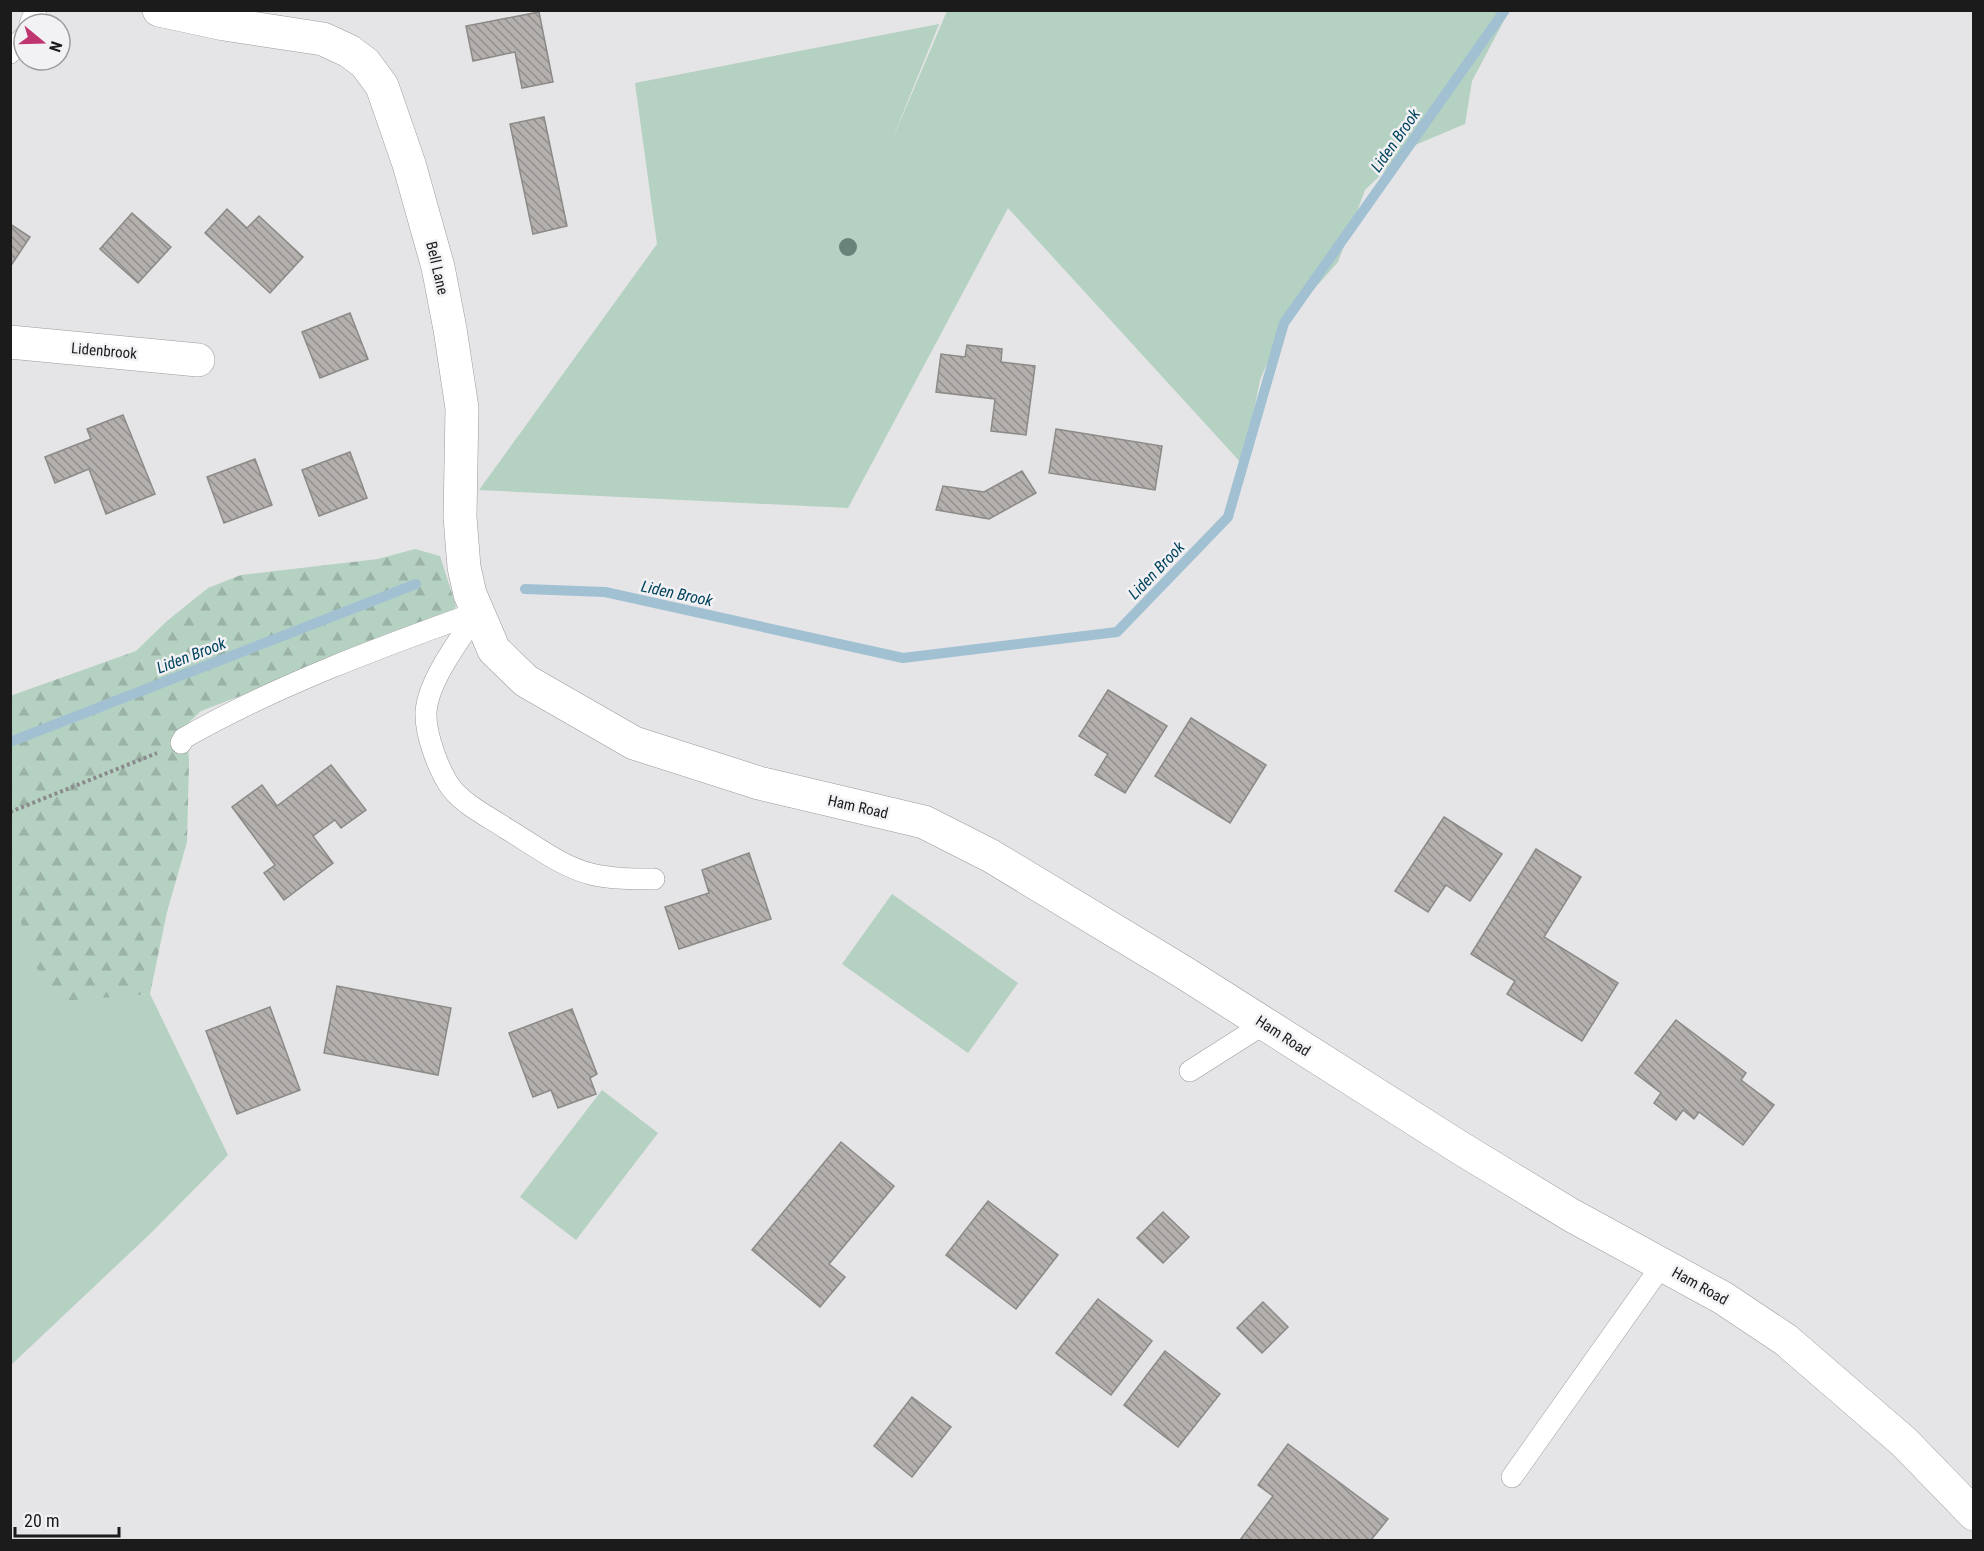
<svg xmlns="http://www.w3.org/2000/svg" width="1984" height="1551" font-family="'Roboto Condensed',sans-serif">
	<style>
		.grass { fill: #b4d1c2 }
		.forest { fill: url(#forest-firs) }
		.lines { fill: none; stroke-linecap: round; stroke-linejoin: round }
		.stream { stroke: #a1c1d3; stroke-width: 10 }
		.building { fill: url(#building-back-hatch); stroke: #8c8a87; stroke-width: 1.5 }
		.lane-casing { stroke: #9b999d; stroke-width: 22 }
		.street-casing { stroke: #9b999d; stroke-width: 34 }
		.path { stroke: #8b8a8c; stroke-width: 4; stroke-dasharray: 3 3; stroke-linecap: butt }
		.lane { stroke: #fff; stroke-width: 21 }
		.street { stroke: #fff; stroke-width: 33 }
		.tree { fill: #69827a }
		.labels { text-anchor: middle; stroke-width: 5; stroke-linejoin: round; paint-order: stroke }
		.street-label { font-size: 15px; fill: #1b1b1c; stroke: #f2f1f4 }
		.water-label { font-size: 16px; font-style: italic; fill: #02445e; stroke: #f2f1f4 }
	</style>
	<defs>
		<pattern id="forest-firs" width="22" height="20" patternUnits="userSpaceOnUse" patternTransform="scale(1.5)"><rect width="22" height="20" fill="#b4d1c2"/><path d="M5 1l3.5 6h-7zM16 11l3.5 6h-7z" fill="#9ab3a6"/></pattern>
		<pattern id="building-back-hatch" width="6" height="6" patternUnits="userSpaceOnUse" patternTransform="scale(1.5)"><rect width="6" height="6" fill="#b3b0ae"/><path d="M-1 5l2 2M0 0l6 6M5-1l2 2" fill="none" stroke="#918e8d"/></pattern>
	</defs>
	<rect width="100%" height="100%" fill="#e5e4e7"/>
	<g class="grass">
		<path d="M947,11H1509L1472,81L1465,124L1408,148L1365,190L1338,262L1284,323L1260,380L1243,465L1008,208L848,508L479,490L657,244L635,83L939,24L890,145Z"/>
		<path d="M892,894L1018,983L968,1053L842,964Z"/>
		<path d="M13,900L49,1001L150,994L228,1155L151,1233L11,1365L10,901Z"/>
		<path d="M602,1090L658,1133L576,1240L520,1197Z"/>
	</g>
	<path class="forest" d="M415,549L440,556L456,606L451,614L201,711L187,724L189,762L187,842L167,912L150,994L49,1002L13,901H11L10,696L136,651L167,621L208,588L241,575L378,559Z"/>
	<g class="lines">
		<g class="stream">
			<path d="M525,589L605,592L903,658L1117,632L1228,517L1284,323L1505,10"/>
			<path d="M10,742L416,584"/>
		</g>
	</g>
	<g class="building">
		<path d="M539,12L553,82L522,88L515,52L473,61L466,26Z"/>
		<path d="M544,117L567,226L533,234L510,124Z"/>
		<path d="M227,209L247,228L259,216L303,257L270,293L205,233Z"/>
		<path d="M132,213L171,247L138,283L100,249Z"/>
		<path d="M10,224L30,237L10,267Z"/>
		<path d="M350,313L368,359L320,378L302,332Z"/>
		<path d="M967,345L1002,349L1001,362L1035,366L1026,435L991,431L995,399L936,392L941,354L965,357Z"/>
		<path d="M123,415L155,494L106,514L89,469L55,483L45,457L91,439L87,429Z"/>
		<path d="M1056,429L1162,446L1155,490L1049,473Z"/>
		<path d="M350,452L367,498L319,516L302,470Z"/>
		<path d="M255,459L272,505L224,523L207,477Z"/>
		<path d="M1022,471L1036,493L989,519L936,510L943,486L984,492Z"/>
		<path d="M1108,690L1167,726L1125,793L1095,775L1108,754L1079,736Z"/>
		<path d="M1191,718L1266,765L1230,823L1155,776Z"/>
		<path d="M331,765L366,810L341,828L335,820L313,836L333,863L284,900L264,873L275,865L232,807L262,785L277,806Z"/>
		<path d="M1444,817L1502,854L1470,901L1446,885L1428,912L1395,891Z"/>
		<path d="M1536,849L1581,877L1544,937L1618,983L1582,1041L1507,994L1515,981L1471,954Z"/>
		<path d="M749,853L771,919L679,949L665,907L709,893L702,870Z"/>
		<path d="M337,986L451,1008L438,1075L324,1053Z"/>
		<path d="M270,1007L300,1090L237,1114L206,1031Z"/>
		<path d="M572,1009L597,1074L590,1078L596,1094L558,1108L551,1090L533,1097L509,1033Z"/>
		<path d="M1676,1020L1746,1073L1741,1080L1774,1105L1743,1145L1699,1112L1694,1119L1683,1110L1676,1120L1654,1103L1661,1093L1635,1073Z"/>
		<path d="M841,1142L894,1186L829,1264L845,1277L820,1307L752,1250Z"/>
		<path d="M988,1201L1058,1255L1016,1309L946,1255Z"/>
		<path d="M1163,1212L1189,1237L1163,1263L1137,1238Z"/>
		<path d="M1098,1299L1152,1341L1111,1395L1056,1353Z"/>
		<path d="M1263,1302L1288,1327L1262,1353L1237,1328Z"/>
		<path d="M1165,1351L1220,1394L1178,1447L1124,1405Z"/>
		<path d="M912,1397L951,1427L912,1477L874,1446Z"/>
		<path d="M1288,1444L1388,1519L1371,1540H1240L1273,1496L1258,1485Z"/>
	</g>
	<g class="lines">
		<g class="lane-casing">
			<g id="lane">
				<path d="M30,24L36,10"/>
				<path d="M10,53L24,37"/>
				<path d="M478,612C461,638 428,680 426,712C425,734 439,772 452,789C466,806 489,817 507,829C534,845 560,866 591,874C612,879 632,879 654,879"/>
				<path d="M181,743L184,738C277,685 378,648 478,612"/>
				<path d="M1190,1071L1264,1024"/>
				<path d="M1512,1477L1662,1265"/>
			</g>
		</g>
		<g class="street-casing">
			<g id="street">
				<path d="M159,10L224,24L323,39L349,51L365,63L382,86L409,164L438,267L450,329L462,408L460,517L464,567L470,594L494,650L526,681L634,743L759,783L924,822L991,856L1183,972L1462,1149L1571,1215L1723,1298L1786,1340L1904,1442L1974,1514"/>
				<path d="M10,342L198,360"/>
			</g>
		</g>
		<path class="path" d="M10,812L157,753"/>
		<use href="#lane" class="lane"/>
		<use href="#street" class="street"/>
	</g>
	<circle class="tree" cx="848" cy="247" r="9"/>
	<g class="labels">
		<g class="street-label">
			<text transform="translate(437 268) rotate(77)" y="5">Bell Lane</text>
			<text transform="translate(104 351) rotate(5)" y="5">Lidenbrook</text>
			<text transform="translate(858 807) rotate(13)" y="5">Ham Road</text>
			<text transform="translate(1283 1036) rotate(33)" y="5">Ham Road</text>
			<text transform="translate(1700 1286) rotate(29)" y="5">Ham Road</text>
		</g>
		<g class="water-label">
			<text transform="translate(1395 140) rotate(-55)" y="6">Liden Brook</text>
			<text transform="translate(1156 570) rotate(-46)" y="6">Liden Brook</text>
			<text transform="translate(677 593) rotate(12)" y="6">Liden Brook</text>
			<text transform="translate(191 655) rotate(-21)" y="6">Liden Brook</text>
		</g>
	</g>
	<rect width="1984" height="1551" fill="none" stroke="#1b1b1c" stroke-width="24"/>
	<g transform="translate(42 42) rotate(109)"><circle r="28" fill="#f2f1f4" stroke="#9c9b9e" stroke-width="1.5"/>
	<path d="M0-4.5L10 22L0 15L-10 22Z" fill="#be356f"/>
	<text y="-9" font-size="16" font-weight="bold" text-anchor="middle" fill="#1b1b1c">N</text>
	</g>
	<path d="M15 1527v9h104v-9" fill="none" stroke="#1b1b1c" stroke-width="3"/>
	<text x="24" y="1527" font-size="18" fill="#1b1b1c" stroke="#f2f1f4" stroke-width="4.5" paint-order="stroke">20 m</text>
</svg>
